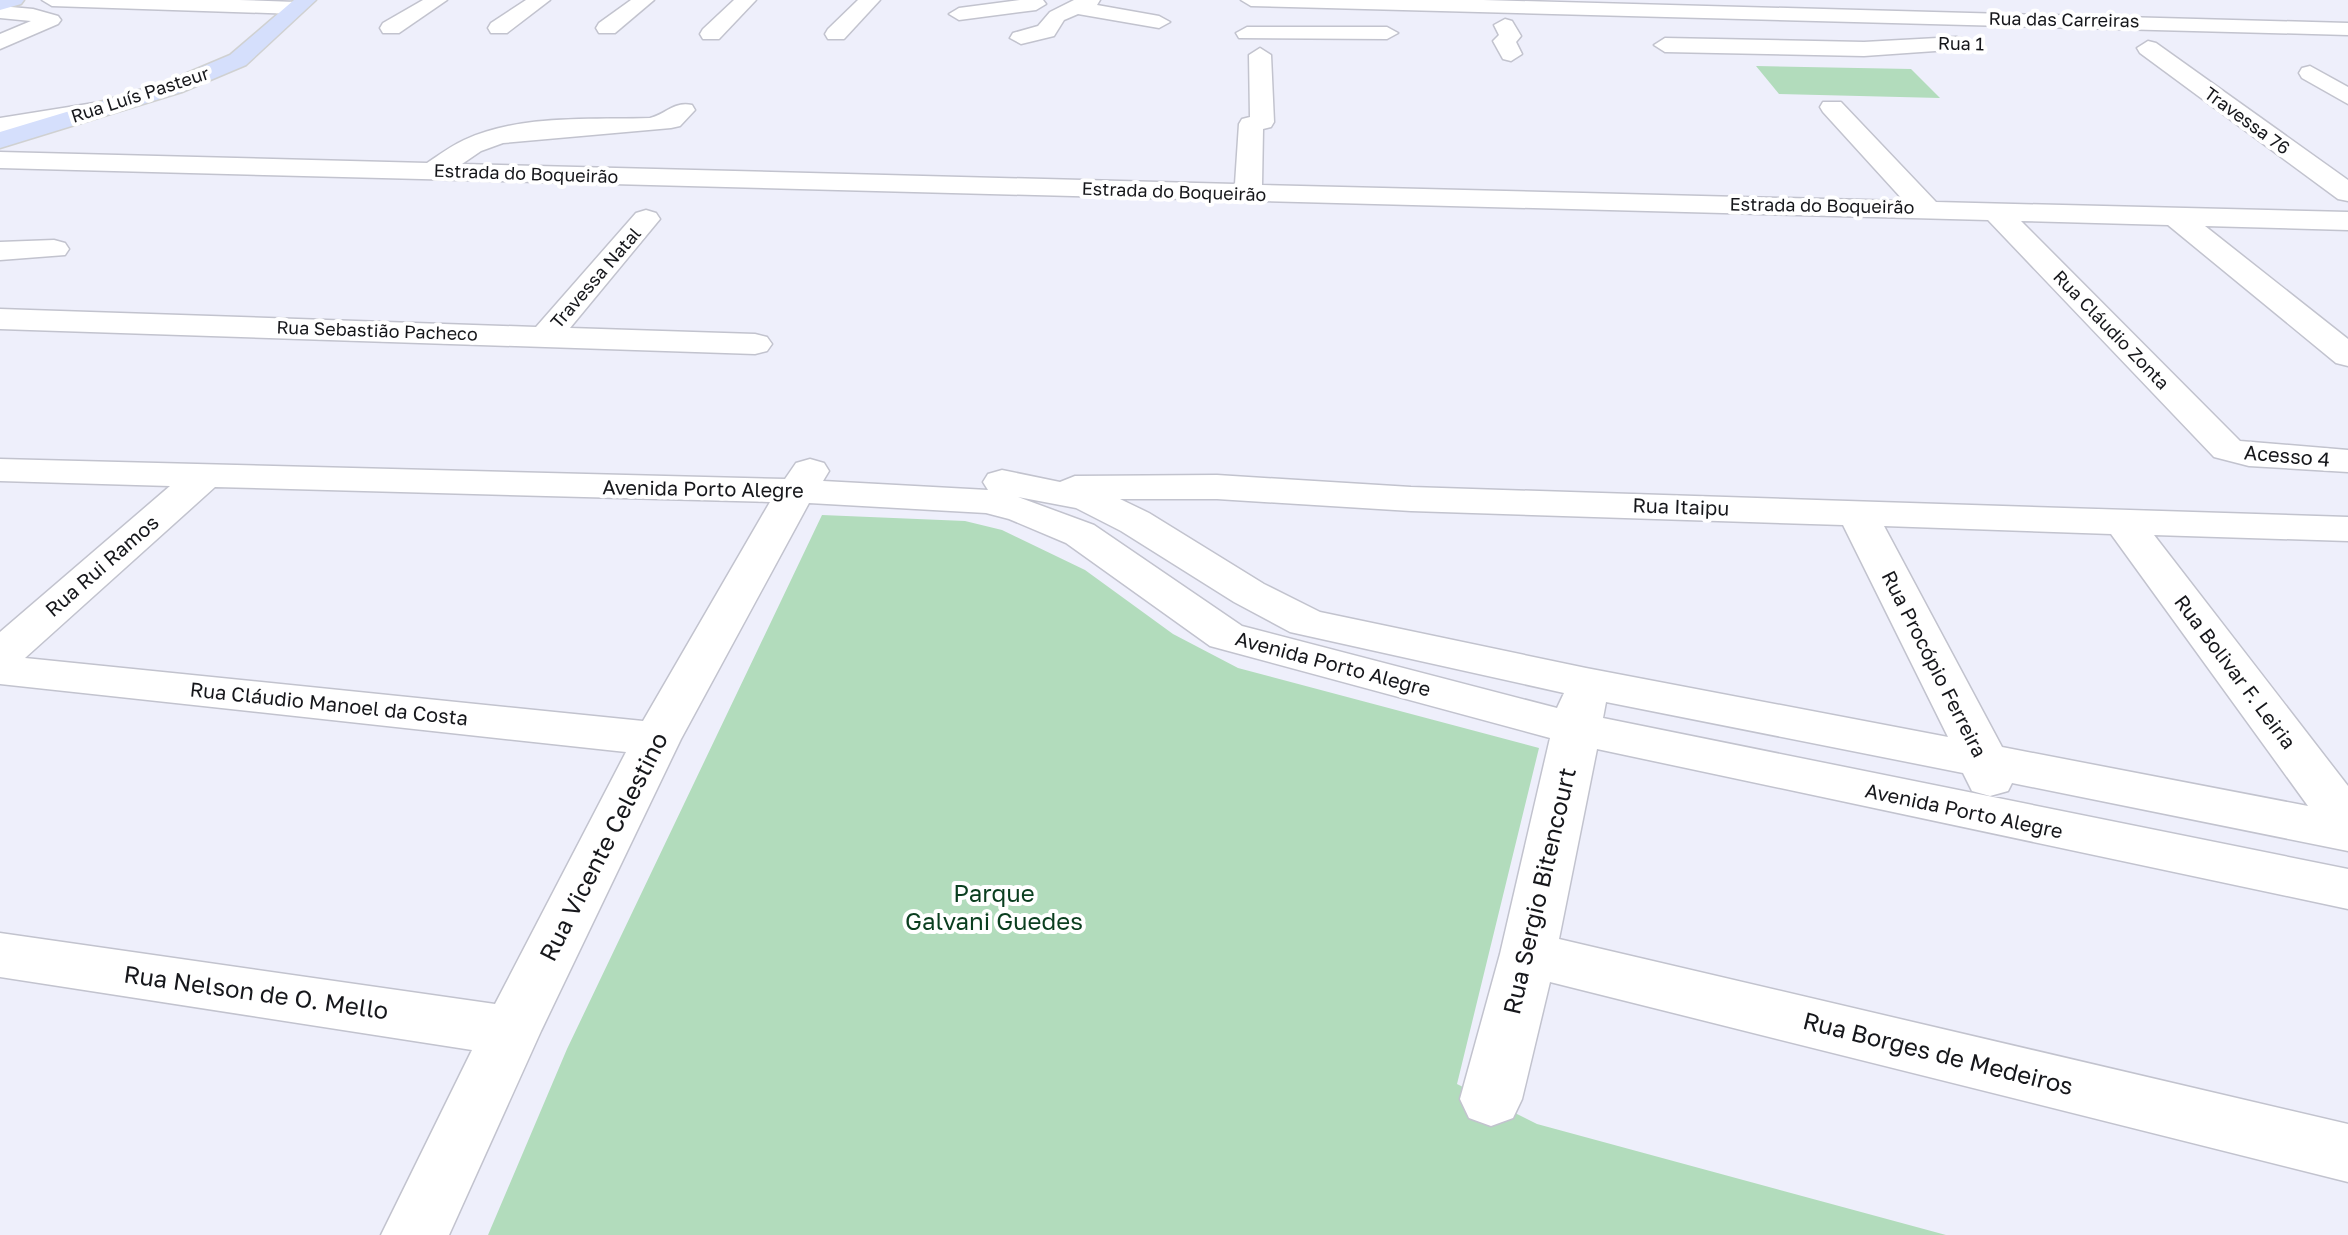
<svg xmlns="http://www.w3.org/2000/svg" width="2348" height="1235" font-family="'Golos Text',sans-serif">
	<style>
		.green { fill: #b2dcbc }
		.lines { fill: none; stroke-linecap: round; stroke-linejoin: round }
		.minor-casing { stroke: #c2c3ce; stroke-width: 3 }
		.major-casing { stroke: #d0d1d1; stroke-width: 3 }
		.minor { fill: #fff; fill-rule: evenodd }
		.major { fill: #d5dffc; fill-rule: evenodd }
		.labels { text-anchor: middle; stroke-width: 8; stroke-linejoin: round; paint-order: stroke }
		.far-street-label { font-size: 18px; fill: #16171b; stroke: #fff }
		.street-label { font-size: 20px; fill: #16171b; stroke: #fff }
		.near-street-label { font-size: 24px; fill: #16171b; stroke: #fff }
		.near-park-label { font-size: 24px; fill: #0a3e1f; stroke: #fff }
	</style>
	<rect width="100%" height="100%" fill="#eeeffb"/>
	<g class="green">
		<path d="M1756,66L1911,69L1940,98L1779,94Z"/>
		<path d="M822,515L965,521L1002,530L1085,570L1173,634L1238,668L1539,748L1457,1084L1537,1124L1946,1235H488L567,1049Z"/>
	</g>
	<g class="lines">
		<g class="minor-casing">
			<g id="minor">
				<path d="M42,0H239L296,2L306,8L296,14L52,6Z"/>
				<path d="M423,0H447L399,33H383L380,28L383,23Z"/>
				<path d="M526,0H550L507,33H491L488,28L491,23Z"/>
				<path d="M631,0H654L615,33H599L596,28L599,23Z"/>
				<path d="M734,0H756L719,39H703L700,34L703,29Z"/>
				<path d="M858,0H880L844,39H828L825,34L828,29Z"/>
				<path d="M1020,0H1043L1046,4L1036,10L959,20L949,14L959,8Z"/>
				<path d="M1074,0H1100L1097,5L1159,16L1170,22L1159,28L1078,14L1064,20L1054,36L1021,44L1010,38L1013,33L1038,26L1050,12Z"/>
				<path d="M1241,0H1483L2348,23V35L1251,6Z"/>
				<path d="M0,6L33,9L58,16L61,20L58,24L0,49V34L31,21L0,18Z"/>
				<path d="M1505,19L1512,21L1521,36L1516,42L1522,54L1511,61L1503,59L1493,41L1499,35L1494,25Z"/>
				<path d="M1247,27H1387L1398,33L1387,39L1239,38L1236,33Z"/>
				<path d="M1956,37L1964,39L1967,44L1964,49L1864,56L1665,52L1654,45L1665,38L1864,42Z"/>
				<path d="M2148,41L2156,43L2348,180V201L2338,199L2140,53L2137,48Z"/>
				<path d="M1260,48L1271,55L1274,122L1271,127L1263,129L1262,185L1904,201L1823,112L1820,107L1823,102H1841L1936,202L2348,212V230L2205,226L2348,339V366L2336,363L2168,225L2021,221L2240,441L2348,450V472L2249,466L2214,457L1988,220L0,168V152L427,163C439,155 451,146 464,140C520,114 590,120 650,118C666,114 674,101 692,105L695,110L680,126L671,128L503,143L481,151L462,164L1235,184L1239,124L1242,119L1250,117L1249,55Z"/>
				<path d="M2310,66L2348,87V104L2302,78L2299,73L2302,68Z"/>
				<path d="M94,103L103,105L106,110L103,115L0,134V118Z"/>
				<path d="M646,210L656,213L660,219L570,328L755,334L767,337L772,344L767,351L755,354L0,329V309L536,327L636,213Z"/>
				<path d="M54,240L65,243L69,249L65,255L0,260V242Z"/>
				<path d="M0,459L785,479L796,463L810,459L824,463L829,471L823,481L988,490L983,482L988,474L1002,470L1060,482L1075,476L1217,475L1411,487L2348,517V541L2154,535L2348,786V851L2012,783L2008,791L1990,796L1972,791L1963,773L1606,702L1603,718L2348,869V909L1597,749L1559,939L2348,1124V1182L1550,982L1522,1099L1513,1118L1491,1126L1469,1118L1460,1099L1500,954L1550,738L1210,646L1066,543L1009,519L986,513L809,503L681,739L541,1031L449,1235H381L472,1050L0,977V933L495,1004L626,752L0,684V632L170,486L0,481ZM215,487L770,502L643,721L25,658ZM1018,497L1076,508L1121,531L1234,602L1290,632L1564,693L1557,708L1242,626L1094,525ZM1120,499H1217L1411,511L1843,525L1948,737L1586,668L1320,612L1264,584L1149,513ZM1884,526L2111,534L2308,806L2002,747Z"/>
			</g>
		</g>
		<g class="major-casing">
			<g id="major">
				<path d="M0,0H24L21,4L0,10Z"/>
				<path d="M294,0H316L246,65L182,92L0,148V132L166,82L230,55Z"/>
			</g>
		</g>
		<use href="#minor" class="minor"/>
		<use href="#major" class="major"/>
	</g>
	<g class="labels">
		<g class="far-street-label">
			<text transform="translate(2064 20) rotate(1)" y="6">Rua das Carreiras</text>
			<text transform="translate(1961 44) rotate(1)" y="6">Rua 1</text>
			<text transform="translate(140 95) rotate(-18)" y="6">Rua Luís Pasteur</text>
			<text transform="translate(2247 121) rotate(36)" y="6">Travessa 76</text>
			<text transform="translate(526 174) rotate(2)" y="6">Estrada do Boqueirão</text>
			<text transform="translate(1174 192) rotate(2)" y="6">Estrada do Boqueirão</text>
			<text transform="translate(1822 206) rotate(1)" y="6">Estrada do Boqueirão</text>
			<text transform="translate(596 278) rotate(-49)" y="6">Travessa Natal</text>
			<text transform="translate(2111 330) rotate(46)" y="6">Rua Cláudio Zonta</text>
			<text transform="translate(377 331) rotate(2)" y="6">Rua Sebastião Pacheco</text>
		</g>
		<g class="street-label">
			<text transform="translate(2287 456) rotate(5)" y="7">Acesso 4</text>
			<text transform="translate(703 489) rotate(1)" y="7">Avenida Porto Alegre</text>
			<text transform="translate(1681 507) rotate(2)" y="7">Rua Itaipu</text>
			<text transform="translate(102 566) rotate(-41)" y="7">Rua Rui Ramos</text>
			<text transform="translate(1333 664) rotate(15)" y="7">Avenida Porto Alegre</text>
			<text transform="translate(1934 664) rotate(63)" y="7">Rua Procópio Ferreira</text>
			<text transform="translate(2235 672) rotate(53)" y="7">Rua Bolivar F. Leiria</text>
			<text transform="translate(329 704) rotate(6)" y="7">Rua Cláudio Manoel da Costa</text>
			<text transform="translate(1964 811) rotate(12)" y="7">Avenida Porto Alegre</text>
		</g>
		<g class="near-street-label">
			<text transform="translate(604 847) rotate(-63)" y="8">Rua Vicente Celestino</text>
			<text transform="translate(1540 891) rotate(-77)" y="8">Rua Sergio Bitencourt</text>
			<text transform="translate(256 993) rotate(8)" y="8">Rua Nelson de O. Mello</text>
			<text transform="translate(1938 1054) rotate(14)" y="8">Rua Borges de Medeiros</text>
		</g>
		<g class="near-park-label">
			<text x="994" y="902">Parque<tspan x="994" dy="28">Galvani Guedes</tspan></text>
		</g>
	</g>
</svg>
